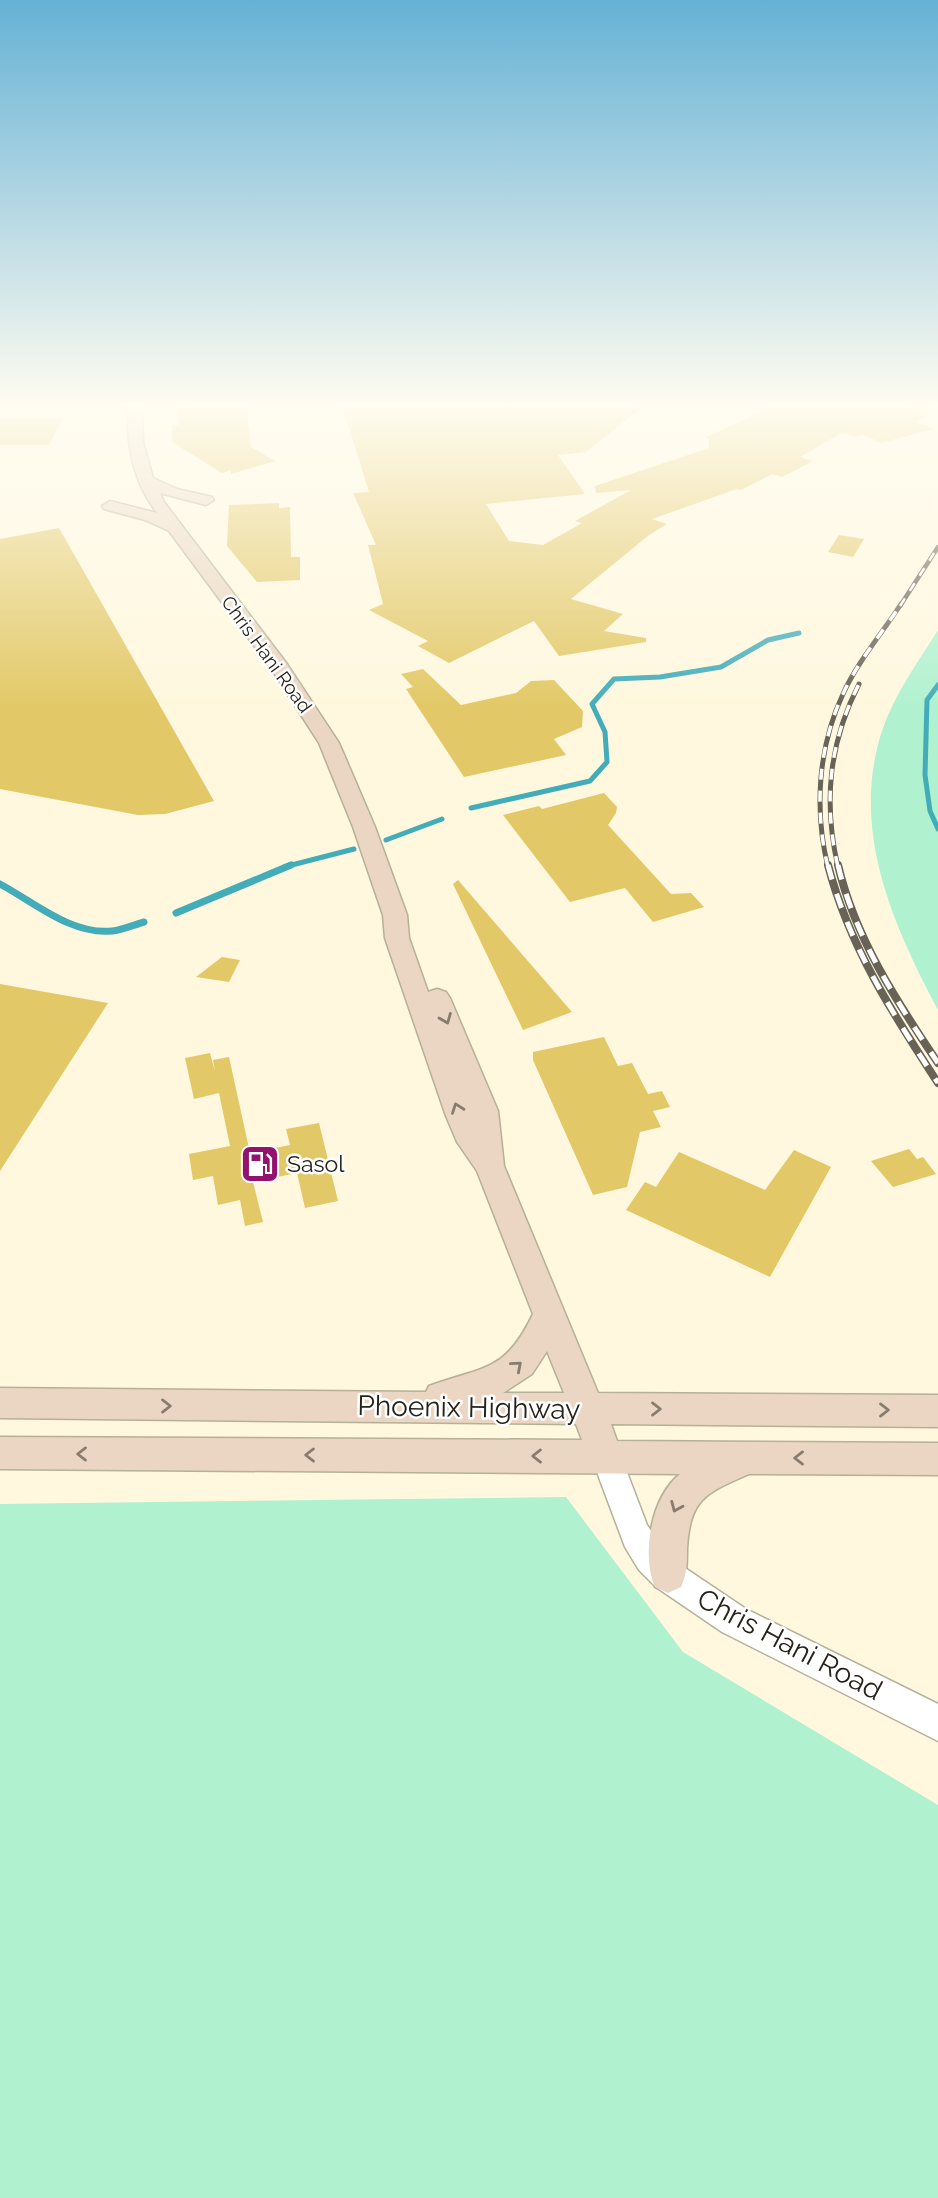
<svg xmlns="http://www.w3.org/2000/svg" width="938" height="2198" font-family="Raleway,sans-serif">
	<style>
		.green { fill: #b0f1d0 }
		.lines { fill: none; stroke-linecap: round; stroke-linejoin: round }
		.stream-far1 { stroke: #42acb9; stroke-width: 5 }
		.stream { stroke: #42acb9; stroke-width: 7 }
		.building { fill: #e2c866 }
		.tertiary-casing { stroke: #b6b098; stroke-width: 3 }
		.secondary-casing { stroke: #b6b098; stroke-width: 3 }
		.tertiary { fill: #fff; fill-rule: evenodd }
		.secondary { fill: #ead6c2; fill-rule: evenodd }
		.rail-far2-casing { stroke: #686356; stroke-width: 4.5 }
		.rail-far1-casing { stroke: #686356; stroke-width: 5 }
		.rail-casing { stroke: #686356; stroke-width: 8 }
		.rail-far2 { stroke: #fff; stroke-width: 2.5; stroke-dasharray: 9; stroke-linecap: butt }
		.rail-far1 { stroke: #fff; stroke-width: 3.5; stroke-dasharray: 11; stroke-linecap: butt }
		.rail { stroke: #fff; stroke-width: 5; stroke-dasharray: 15; stroke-linecap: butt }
		.oneway { stroke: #887c6e }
		.labels { text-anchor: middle; stroke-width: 5; stroke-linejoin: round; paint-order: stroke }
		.far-street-label { font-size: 19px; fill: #26231a; stroke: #fff }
		.poi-label { font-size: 23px; fill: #26231a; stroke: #fff; text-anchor: start }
		.near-street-label { font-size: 28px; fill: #26231a; stroke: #fff }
	</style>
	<rect width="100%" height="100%" fill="#fff8df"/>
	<g class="green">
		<path d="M938,630V1010C892,923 849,827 883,728C896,692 918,662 938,630Z"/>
		<path d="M566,1497L683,1652L938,1805V2198H0V1504Z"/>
	</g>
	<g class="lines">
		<g class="stream-far1">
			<path d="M938,685L927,700L925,775L930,811L938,829"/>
			<path d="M471,808L590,781L607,762L605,732L592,704L614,679L660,677L721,667L768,640L799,633"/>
			<path d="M386,840L442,819"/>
			<path d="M284,867L354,849"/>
		</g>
		<g class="stream">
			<path d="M0,884C34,902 71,935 112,931C123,930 133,925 144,922"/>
			<path d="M176,913L291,865"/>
		</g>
	</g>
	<g class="building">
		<path d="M196,402H246L251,447L275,461L231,474V470L222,473L172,442V425H179L178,408L197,407Z"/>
		<path d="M341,402H607L640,409L586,452L558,455L585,494L486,504L509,541L543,545L582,523L575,521L631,490L596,493L595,486L709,448V439L705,438L781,402H887L930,414L917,422L934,429L881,443L862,434L857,437L842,433L800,457L813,461L782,477L772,474L741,490L737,489L652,519L667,524L649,535L571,599L623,614L604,631L646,638V642L559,656L534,621L449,663L418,646L428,641L369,610L383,604L368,545H376L353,493L369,492Z"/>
		<path d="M63,418L49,445H0V419Z"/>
		<path d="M279,503V508L290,507L291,557H300V580L257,582L227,546L229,505Z"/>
		<path d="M59,528L214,801L165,814L138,815L0,789V539Z"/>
		<path d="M839,535L864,539L853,557L828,552Z"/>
		<path d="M423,669L461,705L516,693L531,681L554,680L583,711L582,727L554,739L566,755L464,777L406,689L413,687L401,674Z"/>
		<path d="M604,793L617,807L616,813L608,825L671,894L691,893L704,907L653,922L625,888L570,902L503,815L539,806L542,809Z"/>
		<path d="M458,880L572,1012L523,1030L453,884Z"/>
		<path d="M222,957L240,960L229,982L196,977Z"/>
		<path d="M0,984L108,1003L0,1171Z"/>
		<path d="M604,1037L618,1066L632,1063L648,1094L662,1091L670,1107L653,1111L661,1127L640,1132L627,1187L593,1195L533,1060V1052Z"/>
		<path d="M210,1053L215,1072L213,1060L229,1057L250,1153L290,1145L286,1129L319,1123L338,1201L305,1208L297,1173L253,1182L263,1222L245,1226L240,1200L218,1205L213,1176L193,1180L189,1154L230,1146L219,1093L194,1099L185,1058Z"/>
		<path d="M909,1149L917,1159L923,1157L936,1174L893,1187L871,1161Z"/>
		<path d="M794,1150L831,1167L770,1277L626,1210L645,1182L656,1187L679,1152L765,1190Z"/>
	</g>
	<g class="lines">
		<g class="tertiary-casing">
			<path id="tertiary" d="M606,1442L617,1446L647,1525L663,1548L679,1564L746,1609L938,1704V1741L722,1632L656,1587L639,1570L625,1547L591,1456L595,1446Z"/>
		</g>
		<g class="secondary-casing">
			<path id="secondary" d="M128,402H142L143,442L153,478L177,489L212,497L214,500L206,505L160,493L164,502L287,664L339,743L375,827L407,915L409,938L428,992L437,989L446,992L450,998L498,1111L504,1166L598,1393L938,1395V1427L611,1424L617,1441L938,1443V1475L749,1474C706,1493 690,1498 687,1549C687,1563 687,1574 681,1587L668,1593L655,1587C641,1555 651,1497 680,1474L0,1469V1437L582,1440L576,1424L0,1418V1388L426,1392L429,1386C483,1366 505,1373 533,1314L477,1171L457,1142L446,1116L385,938L383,915L353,827L319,743L272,670L169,531L145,520L104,509L102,506L110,501L157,513C132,480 126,443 128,402ZM547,1351L564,1393H503L532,1374Z"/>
		</g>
		<use href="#tertiary" class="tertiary"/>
		<use href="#secondary" class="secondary"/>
		<g class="rail-far2-casing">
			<path id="rail-far2" d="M900,606L938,547"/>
		</g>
		<g class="rail-far1-casing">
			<g id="rail-far1">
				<path d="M828,867C814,810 818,747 843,694C856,664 883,632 901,604"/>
				<path d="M838,867C823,802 829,743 859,684"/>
			</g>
		</g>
		<g class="rail-casing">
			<g id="rail">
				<path d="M828,865C849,946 893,1014 938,1083"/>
				<path d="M838,865C855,938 897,1002 938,1063"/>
			</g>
		</g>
		<use href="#rail-far2" class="rail-far2"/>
		<use href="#rail-far1" class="rail-far1"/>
		<use href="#rail" class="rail"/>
	</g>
	<defs><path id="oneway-chevron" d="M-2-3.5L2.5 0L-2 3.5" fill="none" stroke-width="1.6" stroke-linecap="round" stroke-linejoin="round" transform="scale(1.75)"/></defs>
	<g class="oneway">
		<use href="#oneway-chevron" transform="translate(446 1019) rotate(68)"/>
		<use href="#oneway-chevron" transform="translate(457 1108) rotate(-110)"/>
		<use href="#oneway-chevron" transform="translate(517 1366) rotate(-41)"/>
		<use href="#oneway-chevron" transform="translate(166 1406)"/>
		<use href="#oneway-chevron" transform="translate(656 1409)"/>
		<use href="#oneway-chevron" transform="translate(884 1410)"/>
		<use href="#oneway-chevron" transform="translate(82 1454) rotate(-180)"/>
		<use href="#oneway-chevron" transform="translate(310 1455) rotate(-180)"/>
		<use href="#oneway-chevron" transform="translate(537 1456) rotate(-180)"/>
		<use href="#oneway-chevron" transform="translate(799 1458) rotate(-180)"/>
		<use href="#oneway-chevron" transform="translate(676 1507) rotate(113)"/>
	</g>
	<linearGradient id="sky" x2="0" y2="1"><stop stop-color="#65b1d5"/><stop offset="0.57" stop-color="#fffcf1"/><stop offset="1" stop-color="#fffcf1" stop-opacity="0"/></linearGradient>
	<rect width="938" height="710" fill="url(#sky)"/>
	<defs>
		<g id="fuel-square" transform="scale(2.0125)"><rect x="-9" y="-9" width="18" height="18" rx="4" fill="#93126c" stroke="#fff"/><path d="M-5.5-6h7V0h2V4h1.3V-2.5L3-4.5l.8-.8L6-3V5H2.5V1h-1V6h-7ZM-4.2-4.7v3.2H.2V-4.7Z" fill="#fff"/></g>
	</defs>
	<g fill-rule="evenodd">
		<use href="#fuel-square" x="260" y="1164"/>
	</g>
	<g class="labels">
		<g class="far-street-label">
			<text transform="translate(267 654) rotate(54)" y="7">Chris Hani Road</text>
		</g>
		<g class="poi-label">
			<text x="287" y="1172">Sasol</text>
		</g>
		<g class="near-street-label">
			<text transform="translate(469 1407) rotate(1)" y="10">Phoenix Highway</text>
			<text transform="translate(790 1644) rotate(28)" y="10">Chris Hani Road</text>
		</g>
	</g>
</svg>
